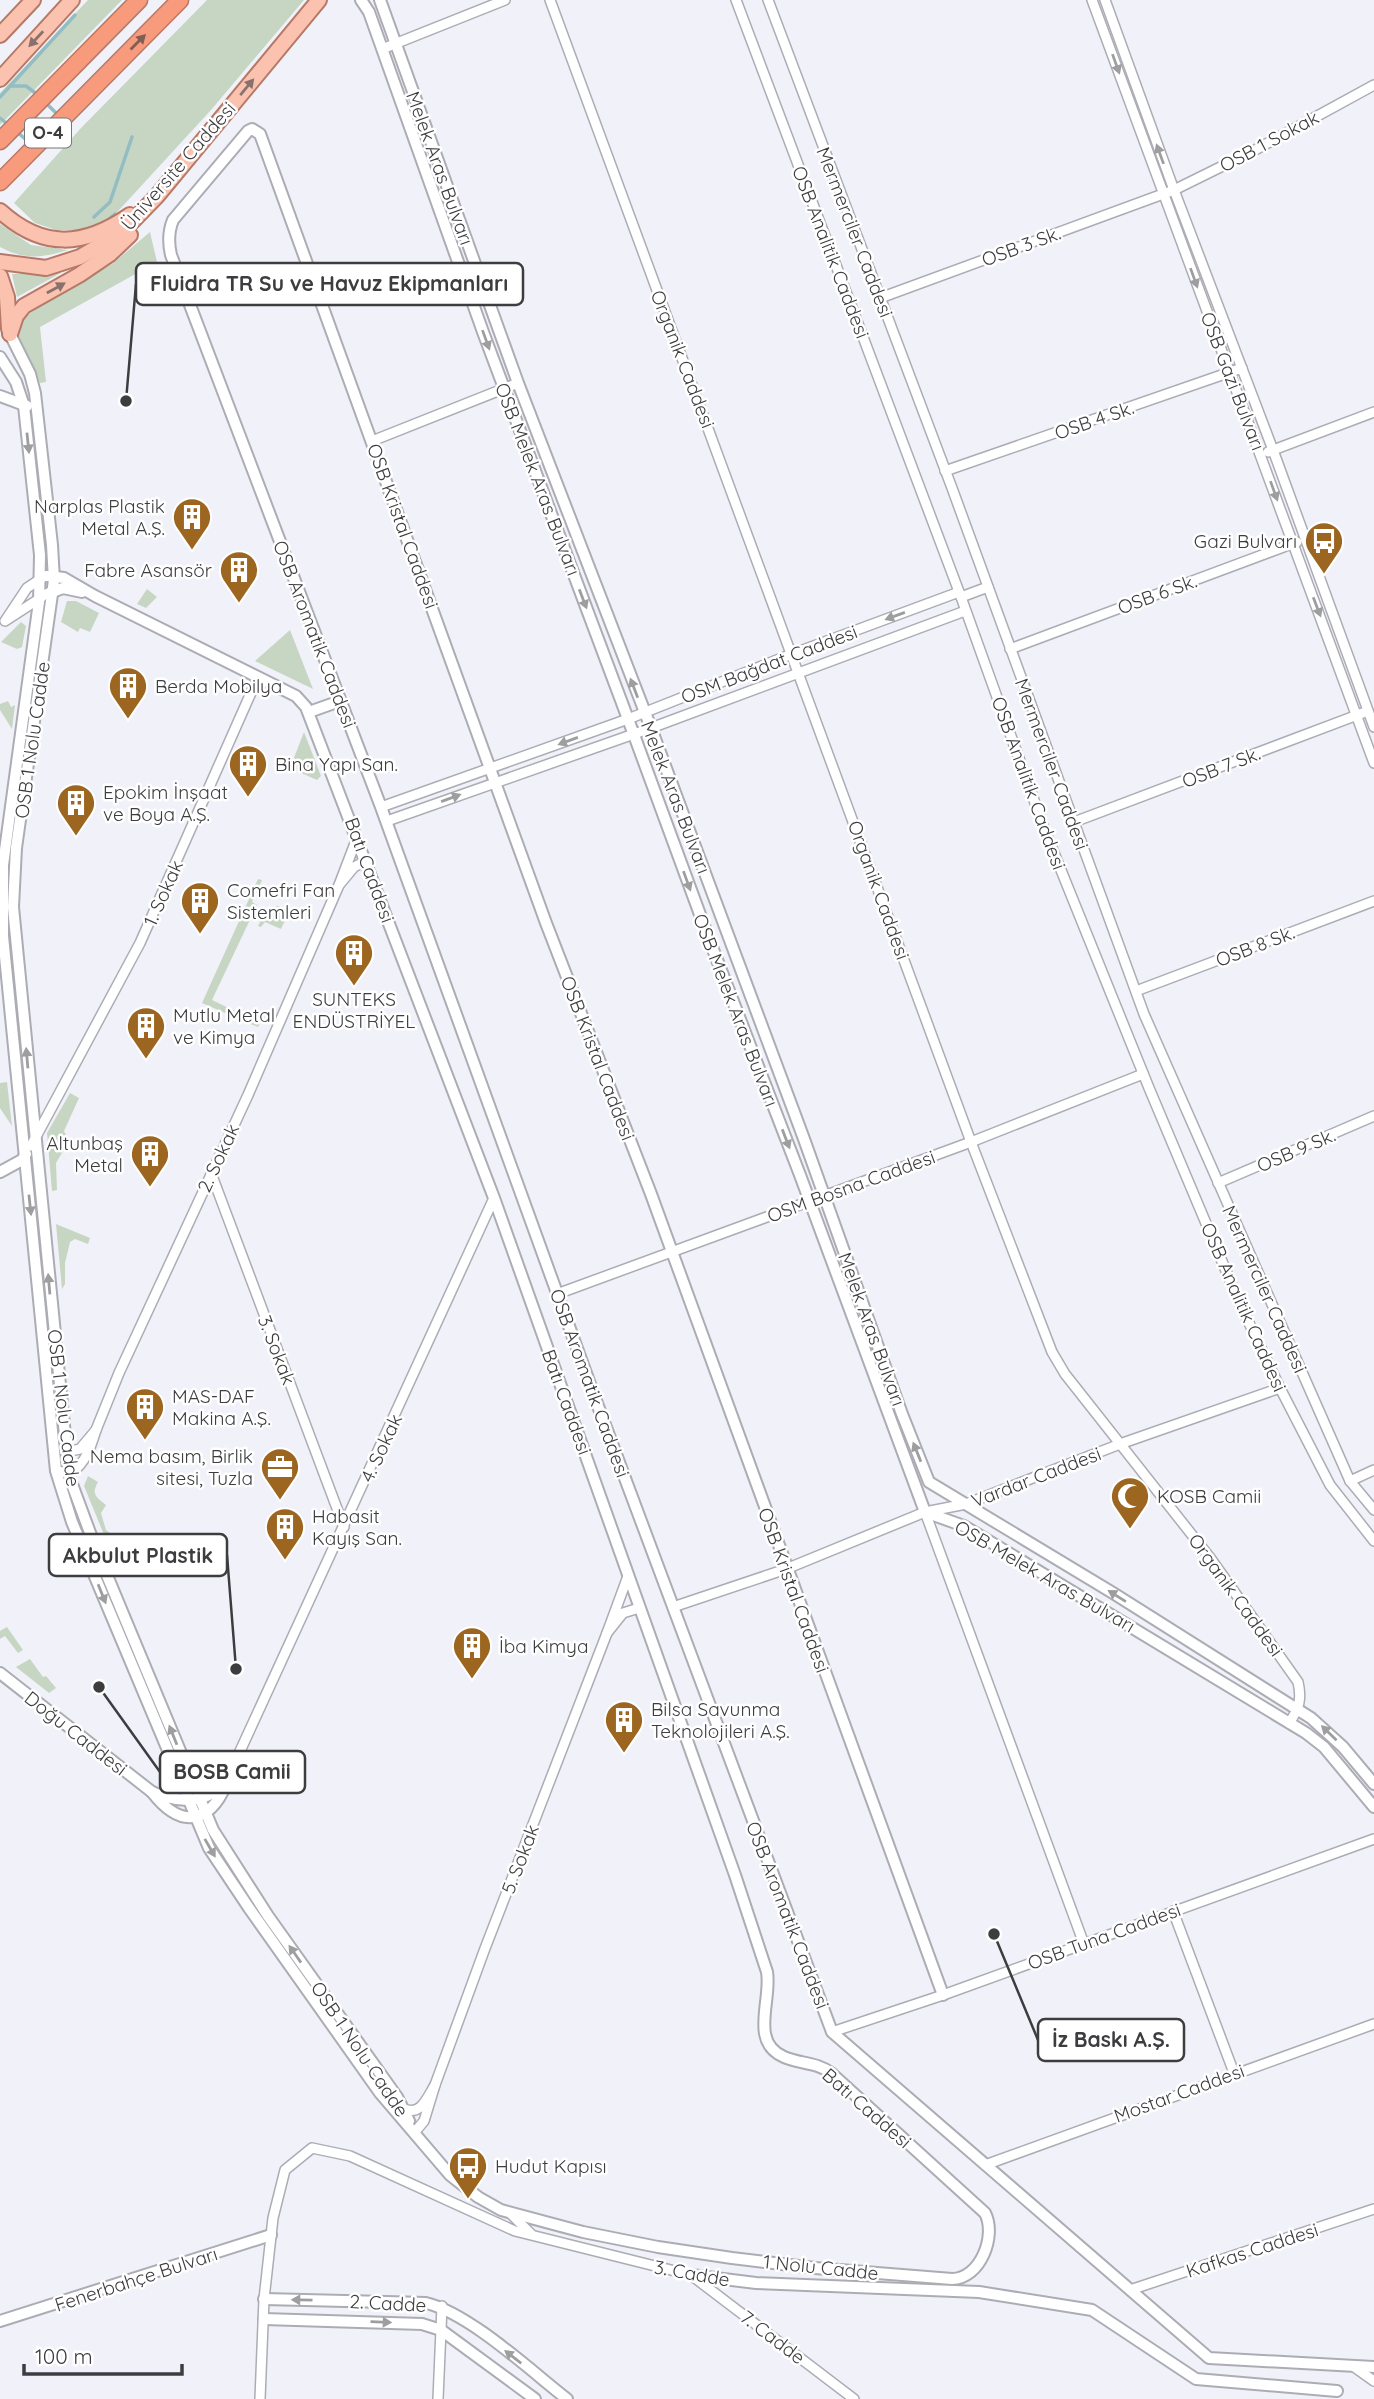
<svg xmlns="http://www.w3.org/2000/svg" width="1374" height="2399" font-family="Quicksand,sans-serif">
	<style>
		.green { fill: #c6d6c3 }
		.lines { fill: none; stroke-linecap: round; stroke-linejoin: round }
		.stream { stroke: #93bdc3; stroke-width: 3.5 }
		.minor-casing { stroke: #acadb4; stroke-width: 12 }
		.tertiary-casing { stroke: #acadb4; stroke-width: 14 }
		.primary-casing { stroke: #b77967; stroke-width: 18 }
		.motorway-casing { stroke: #b77967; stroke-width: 19 }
		.minor { stroke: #fff; stroke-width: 9 }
		.tertiary { stroke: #fff; stroke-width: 10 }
		.primary { stroke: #fbc2b0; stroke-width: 14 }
		.motorway { stroke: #f89a7c; stroke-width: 16 }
		.oneway { fill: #89726d }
		.oneway2 { fill: #7e5e55 }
		.oneway3 { fill: #9e9ea0 }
		.labels { text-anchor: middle; stroke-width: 5; stroke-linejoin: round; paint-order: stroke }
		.shield { fill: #fff; stroke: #777779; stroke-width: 2 }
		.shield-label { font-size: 18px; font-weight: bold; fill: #3d3d40 }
		.street-label { font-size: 19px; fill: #3d3d40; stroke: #fff }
		.poi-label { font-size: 19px; fill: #3d3d40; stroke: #fff; text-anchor: start }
		.leader { fill: none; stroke: #3d3d40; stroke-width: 2.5 }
		.callout-dot { fill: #3d3d40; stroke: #fff; stroke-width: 2.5 }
		.callout { fill: #fff; stroke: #3d3d40; stroke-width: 2.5 }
		.callout-label { font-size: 21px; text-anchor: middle; font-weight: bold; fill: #3d3d40 }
	</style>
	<rect width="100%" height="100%" fill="#f1f2f9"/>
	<g class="green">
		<path d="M88,0H122L0,125V93Z"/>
		<path d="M207,0H304L211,110L109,221L86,231L56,230L35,223L14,203L81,128Z"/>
		<path d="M0,224L31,245L68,250C42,258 24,260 0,247Z"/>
		<path d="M150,232L157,262L40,327L46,382L40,383L18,336L21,321L40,305L112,264Z"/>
		<path d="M61,273L17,297L12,274Z"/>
		<path d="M147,589L157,597L146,608L137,604Z"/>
		<path d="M67,601H76L99,613L90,632L80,628L78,632L61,622Z"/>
		<path d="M21,622L26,626L22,647L17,649L1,642Z"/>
		<path d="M290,630L313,689L255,661Z"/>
		<path d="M8,701L11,707L15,705L12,729L0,710V704Z"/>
		<path d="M304,732L321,776L317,780L290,768Z"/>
		<path d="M258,879L262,880L252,902L257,905L212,1000L260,1023L258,1027L202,1003Z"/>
		<path d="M278,906L290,910L281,929L265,922L261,927L258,926L267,909Z"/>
		<path d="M7,1082L12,1126L0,1108V1083Z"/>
		<path d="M70,1093L79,1098L64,1131L69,1141L56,1163L57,1190L52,1191L47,1133Z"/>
		<path d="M56,1224L90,1238L88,1244L75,1239L70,1242L65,1263V1284L62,1289Z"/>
		<path d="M88,1476L98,1482C91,1494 96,1497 106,1505L101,1513L106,1530L110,1533L107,1542L84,1486Z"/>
		<path d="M7,1627L23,1650L18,1653L5,1636L0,1639V1631Z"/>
		<path d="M30,1659L43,1677L46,1676L56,1688L49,1693L16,1667Z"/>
	</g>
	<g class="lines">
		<g class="stream">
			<path d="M10,86H26L38,95"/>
			<path d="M0,97L75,15"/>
			<path d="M46,103L60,117"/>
			<path d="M0,118L10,126"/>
			<path d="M16,131L31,144"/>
			<path d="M94,217L110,202L132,137"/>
			<path d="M104,223L115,214"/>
		</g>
		<g class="minor-casing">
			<g id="minor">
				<path d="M550,0L971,1142L1052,1352L1065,1374L1211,1559L1298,1682C1302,1699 1299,1709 1289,1723"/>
				<path d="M736,0L961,597L1044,828L1149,1088L1240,1304L1280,1388L1330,1485L1374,1541"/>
				<path d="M768,0L952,488L1144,1014L1350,1481L1374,1510"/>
				<path d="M1092,0L1374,763"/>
				<path d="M1105,0L1174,190L1273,450L1374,727"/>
				<path d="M382,49L505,0"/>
				<path d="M880,298L1174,190L1255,150L1374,85"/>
				<path d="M372,441L518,383"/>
				<path d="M1268,452L1374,412"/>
				<path d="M945,471L1242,368"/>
				<path d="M42,597L5,621L27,588L45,576"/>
				<path d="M961,597L988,587"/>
				<path d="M1010,649L1297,542"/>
				<path d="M381,807L628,719L792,654L959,592"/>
				<path d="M387,821L651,728L965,611"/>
				<path d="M1074,822L1368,711"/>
				<path d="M357,838L339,885L354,867L366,861"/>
				<path d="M1136,991L1374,901"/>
				<path d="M31,1146L140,943L258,677"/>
				<path d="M211,1173L344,1527"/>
				<path d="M1218,1183L1374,1116"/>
				<path d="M557,1294L971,1142L1143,1074"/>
				<path d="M96,1430L119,1373L248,1095L339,885"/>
				<path d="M56,1471L71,1473C86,1463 91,1446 96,1430L80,1449L66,1452"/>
				<path d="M1350,1481L1374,1470"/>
				<path d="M925,1512L1084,1944"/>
				<path d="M628,1576L607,1633L623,1613L639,1608"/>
				<path d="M673,1607L786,1569L925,1512L966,1504L1120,1444L1280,1388"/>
				<path d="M230,1773L494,1198"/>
				<path d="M1173,1911L1234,2073"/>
				<path d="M832,2032L943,1995L1374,1839"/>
				<path d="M435,2085L484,1951L607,1633"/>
				<path d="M404,2109C421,2116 427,2098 435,2085L424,2121L414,2133"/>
				<path d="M985,2165L1374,2024"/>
				<path d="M511,2214L531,2234"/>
				<path d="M1130,2290L1374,2209"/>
				<path d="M1353,2366L1374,2381"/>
				<path d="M260,2399L264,2299L273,2218L285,2170L312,2148L350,2156L515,2231L691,2275L854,2399"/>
				<path d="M438,2399L442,2306"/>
			</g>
		</g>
		<g class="tertiary-casing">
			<g id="tertiary">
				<path d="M361,0L369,12L483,332L634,735L709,939L800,1175L925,1512L964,1526L1306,1733L1324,1747L1374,1807"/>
				<path d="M380,0L518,383L651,728L804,1139L902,1414L929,1482L1113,1593L1311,1718L1343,1747L1374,1784"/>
				<path d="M10,334L30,374L35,393L52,545L54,580L16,848L13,907L69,1476L96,1549L213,1830L268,1916L397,2097L409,2121"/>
				<path d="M0,357L16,382L24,406L40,555L39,602L3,865V936L56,1471L72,1522L209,1848L249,1908L380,2093L450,2175L478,2197L501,2210L583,2232L658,2247L732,2258L815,2268L952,2279C980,2279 997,2236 985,2213L831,2073C817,2062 800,2064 784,2057C749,2042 772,2000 767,1972L735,1875L494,1198L306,707L296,696L95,596L64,578L47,576"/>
				<path d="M0,396L27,406"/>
				<path d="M47,594L63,588L82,592"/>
				<path d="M309,712L340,701"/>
				<path d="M0,1172L22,1160L26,1154"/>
				<path d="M0,1673L152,1792"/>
				<path d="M230,1773C216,1819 185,1835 152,1792C170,1800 199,1805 215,1791C221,1786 226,1779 230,1773Z"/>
				<path d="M943,1995L651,1194L546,923L260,134L252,129L248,131L173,220C168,232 168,242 171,255L381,807L595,1398L832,2032L1209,2358L1374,2367"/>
				<path d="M691,2275L756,2283L979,2292L1092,2310L1196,2379L1337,2391"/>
				<path d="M264,2299L426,2303C469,2313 531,2371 567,2399"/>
				<path d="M264,2319L422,2324L441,2330L535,2399"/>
				<path d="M0,2321L271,2235"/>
			</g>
		</g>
		<g class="primary-casing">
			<g id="primary">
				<path d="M0,35L33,0"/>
				<path d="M0,79L72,0"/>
				<path d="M0,211C43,250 84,247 130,215"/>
				<path d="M0,262L46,268L80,257L121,233L157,196L319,0"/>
				<path d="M0,276L7,297L9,329"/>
				<path d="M10,334L16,316L24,306L79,275L110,254L130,235"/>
			</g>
		</g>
		<g class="motorway-casing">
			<g id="motorway">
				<path d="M0,141L139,0"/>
				<path d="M0,182L180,0"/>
			</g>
		</g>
		<use href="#minor" class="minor"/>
		<use href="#tertiary" class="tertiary"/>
		<use href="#primary" class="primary"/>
		<use href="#motorway" class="motorway"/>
	</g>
	<defs><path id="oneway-solid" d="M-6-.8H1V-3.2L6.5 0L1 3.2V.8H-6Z" transform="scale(1.75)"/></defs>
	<g class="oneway">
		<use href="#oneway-solid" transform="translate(36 39) rotate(133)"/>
		<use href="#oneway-solid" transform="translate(247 87) rotate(-50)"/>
		<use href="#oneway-solid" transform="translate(56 288) rotate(-29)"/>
	</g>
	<use class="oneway2" href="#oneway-solid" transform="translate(138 42) rotate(-45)"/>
	<g class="oneway3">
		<use href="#oneway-solid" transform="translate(1116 64) rotate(70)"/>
		<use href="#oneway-solid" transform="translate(1160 154) rotate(-110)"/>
		<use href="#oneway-solid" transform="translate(1194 278) rotate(70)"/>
		<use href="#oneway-solid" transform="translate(486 340) rotate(70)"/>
		<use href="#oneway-solid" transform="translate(28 443) rotate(84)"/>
		<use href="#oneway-solid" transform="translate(1274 491) rotate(70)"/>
		<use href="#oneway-solid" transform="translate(583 599) rotate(69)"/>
		<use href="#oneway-solid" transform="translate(1317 607) rotate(69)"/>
		<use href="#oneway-solid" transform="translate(895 616) rotate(160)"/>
		<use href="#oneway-solid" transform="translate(634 688) rotate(-111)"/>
		<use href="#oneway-solid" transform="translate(568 741) rotate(160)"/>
		<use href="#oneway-solid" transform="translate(451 798) rotate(-20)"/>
		<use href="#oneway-solid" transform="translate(687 881) rotate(70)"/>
		<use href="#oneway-solid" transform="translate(27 1058) rotate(-95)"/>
		<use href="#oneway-solid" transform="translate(786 1139) rotate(69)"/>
		<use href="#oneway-solid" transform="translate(30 1205) rotate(84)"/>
		<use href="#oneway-solid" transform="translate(49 1284) rotate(-95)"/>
		<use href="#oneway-solid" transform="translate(917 1452) rotate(-112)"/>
		<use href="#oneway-solid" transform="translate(102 1594) rotate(68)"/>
		<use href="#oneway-solid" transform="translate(1117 1596) rotate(-148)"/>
		<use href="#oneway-solid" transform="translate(1329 1733) rotate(-136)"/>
		<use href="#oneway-solid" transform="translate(173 1735) rotate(-112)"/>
		<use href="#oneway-solid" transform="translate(210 1848) rotate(60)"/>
		<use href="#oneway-solid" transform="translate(295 1954) rotate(-125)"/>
		<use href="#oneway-solid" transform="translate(302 2300) rotate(-179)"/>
		<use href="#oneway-solid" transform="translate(381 2322) rotate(2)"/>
		<use href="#oneway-solid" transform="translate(513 2357) rotate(-142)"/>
	</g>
	<defs>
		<g id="building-pin" transform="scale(2.0125)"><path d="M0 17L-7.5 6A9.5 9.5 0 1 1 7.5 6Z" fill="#9c6620" stroke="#fff"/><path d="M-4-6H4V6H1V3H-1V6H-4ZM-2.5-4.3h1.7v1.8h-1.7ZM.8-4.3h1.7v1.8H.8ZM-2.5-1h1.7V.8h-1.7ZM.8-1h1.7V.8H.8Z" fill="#fff"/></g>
		<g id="bus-pin" transform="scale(2.0125)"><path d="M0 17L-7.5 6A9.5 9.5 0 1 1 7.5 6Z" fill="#9c6620" stroke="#fff"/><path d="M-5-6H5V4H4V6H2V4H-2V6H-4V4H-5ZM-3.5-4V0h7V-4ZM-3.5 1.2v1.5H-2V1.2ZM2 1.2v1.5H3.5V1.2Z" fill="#fff"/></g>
		<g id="office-pin" transform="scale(2.0125)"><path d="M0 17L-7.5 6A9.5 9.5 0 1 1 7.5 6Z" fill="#9c6620" stroke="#fff"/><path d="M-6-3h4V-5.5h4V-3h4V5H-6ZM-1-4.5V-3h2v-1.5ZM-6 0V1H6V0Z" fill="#fff"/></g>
		<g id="mosque-pin" transform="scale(2.0125)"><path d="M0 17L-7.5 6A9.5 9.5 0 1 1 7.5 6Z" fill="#9c6620" stroke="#fff"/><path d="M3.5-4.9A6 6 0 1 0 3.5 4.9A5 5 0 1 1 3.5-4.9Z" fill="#fff"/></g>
	</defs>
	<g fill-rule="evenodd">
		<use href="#building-pin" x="192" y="517"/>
		<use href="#bus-pin" x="1324" y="541"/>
		<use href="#building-pin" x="239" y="570"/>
		<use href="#building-pin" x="128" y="686"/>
		<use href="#building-pin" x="248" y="764"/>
		<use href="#building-pin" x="76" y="803"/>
		<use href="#building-pin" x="200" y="901"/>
		<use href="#building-pin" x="354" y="953"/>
		<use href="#building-pin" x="146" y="1026"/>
		<use href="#building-pin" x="150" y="1154"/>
		<use href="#building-pin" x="145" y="1407"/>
		<use href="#office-pin" x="280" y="1467"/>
		<use href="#mosque-pin" x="1130" y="1496"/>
		<use href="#building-pin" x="285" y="1527"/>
		<use href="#building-pin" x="472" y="1646"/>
		<use href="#building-pin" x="624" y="1720"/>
		<use href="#bus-pin" x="468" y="2166"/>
	</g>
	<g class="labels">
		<rect class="shield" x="25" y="118.5" width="46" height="29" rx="5"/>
		<g class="shield-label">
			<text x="48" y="139">O-4</text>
		</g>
		<g class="street-label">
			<text transform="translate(1269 141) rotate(-28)" y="7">OSB 1 Sokak</text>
			<text transform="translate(178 166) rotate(-49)" y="7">Üniversite Caddesi</text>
			<text transform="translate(440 168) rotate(70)" y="7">Melek Aras Bulvarı</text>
			<text transform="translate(855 232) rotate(69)" y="7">Mermerciler Caddesi</text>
			<text transform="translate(1021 246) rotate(-20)" y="7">OSB 3 Sk.</text>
			<text transform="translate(831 252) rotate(69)" y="7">OSB Analitik Caddesi</text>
			<text transform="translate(683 359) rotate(69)" y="7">Organik Caddesi</text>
			<text transform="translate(1233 381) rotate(69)" y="7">OSB Gazi Bulvarı</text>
			<text transform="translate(1094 420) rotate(-19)" y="7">OSB 4 Sk.</text>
			<text transform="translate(538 479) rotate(69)" y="7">OSB Melek Aras Bulvarı</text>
			<text transform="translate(403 526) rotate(70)" y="7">OSB Kristal Caddesi</text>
			<text transform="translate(1157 594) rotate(-20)" y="7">OSB 6 Sk.</text>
			<text transform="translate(315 634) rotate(69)" y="7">OSB Aromatik Caddesi</text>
			<text transform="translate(769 664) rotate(-21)" y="7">OSM Bağdat Caddesi</text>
			<text transform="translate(32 740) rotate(-82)" y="7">OSB 1 Nolu Cadde</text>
			<text transform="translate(1052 764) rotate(70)" y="7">Mermerciler Caddesi</text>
			<text transform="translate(1221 767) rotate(-21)" y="7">OSB 7 Sk.</text>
			<text transform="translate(1029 783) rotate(70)" y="7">OSB Analitik Caddesi</text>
			<text transform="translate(676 797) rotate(69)" y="7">Melek Aras Bulvarı</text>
			<text transform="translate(370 870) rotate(70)" y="7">Batı Caddesi</text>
			<text transform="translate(879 890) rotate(70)" y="7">Organik Caddesi</text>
			<text transform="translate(163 893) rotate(-66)" y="7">1. Sokak</text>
			<text transform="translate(1255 946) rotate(-21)" y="7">OSB 8 Sk.</text>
			<text transform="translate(736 1010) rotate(69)" y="7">OSB Melek Aras Bulvarı</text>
			<text transform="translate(598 1058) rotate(69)" y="7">OSB Kristal Caddesi</text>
			<text transform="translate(1296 1150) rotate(-23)" y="7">OSB 9 Sk.</text>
			<text transform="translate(218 1158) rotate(-65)" y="7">2. Sokak</text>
			<text transform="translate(851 1186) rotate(-20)" y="7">OSM Bosna Caddesi</text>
			<text transform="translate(1265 1289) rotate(66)" y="7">Mermerciler Caddesi</text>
			<text transform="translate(1244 1307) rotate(66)" y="7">OSB Analitik Caddesi</text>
			<text transform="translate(872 1329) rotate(70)" y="7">Melek Aras Bulvarı</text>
			<text transform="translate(277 1350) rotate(69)" y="7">3. Sokak</text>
			<text transform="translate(590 1383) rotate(70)" y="7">OSB Aromatik Caddesi</text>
			<text transform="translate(567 1402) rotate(70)" y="7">Batı Caddesi</text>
			<text transform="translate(64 1408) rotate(83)" y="7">OSB 1 Nolu Cadde</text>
			<text transform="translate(381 1448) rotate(-65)" y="7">4. Sokak</text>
			<text transform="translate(1036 1477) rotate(-21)" y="7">Vardar Caddesi</text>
			<text transform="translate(1045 1576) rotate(30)" y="7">OSB Melek Aras Bulvarı</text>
			<text transform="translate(794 1590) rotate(70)" y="7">OSB Kristal Caddesi</text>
			<text transform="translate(1236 1595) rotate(54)" y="7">Organik Caddesi</text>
			<text transform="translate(76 1733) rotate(38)" y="7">Doğu Caddesi</text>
			<text transform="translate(520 1859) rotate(-69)" y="7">5. Sokak</text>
			<text transform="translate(788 1915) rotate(69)" y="7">OSB Aromatik Caddesi</text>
			<text transform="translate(1104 1936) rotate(-20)" y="7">OSB Tuna Caddesi</text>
			<text transform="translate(360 2049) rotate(56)" y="7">OSB 1 Nolu Cadde</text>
			<text transform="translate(1179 2093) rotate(-20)" y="7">Mostar Caddesi</text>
			<text transform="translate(867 2108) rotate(41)" y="7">Batı Caddesi</text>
			<text transform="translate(1252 2250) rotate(-18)" y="7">Kafkas Caddesi</text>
			<text transform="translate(821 2267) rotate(6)" y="7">1 Nolu Cadde</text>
			<text transform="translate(692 2273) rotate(10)" y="7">3. Cadde</text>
			<text transform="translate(136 2279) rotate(-18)" y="7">Fenerbahçe Bulvarı</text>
			<text transform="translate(388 2303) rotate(3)" y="7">2. Cadde</text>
			<text transform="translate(773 2337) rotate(37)" y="7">7. Cadde</text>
		</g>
		<g class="poi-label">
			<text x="165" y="513" text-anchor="end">Narplas Plastik<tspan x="165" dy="22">Metal A.Ş.</tspan></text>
			<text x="1297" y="548" text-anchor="end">Gazi Bulvarı</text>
			<text x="212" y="577" text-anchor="end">Fabre Asansör</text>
			<text x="155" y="693">Berda Mobilya</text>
			<text x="275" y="771">Bina Yapı San.</text>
			<text x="103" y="799">Epokim İnşaat<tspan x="103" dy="22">ve Boya A.Ş.</tspan></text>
			<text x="227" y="897">Comefri Fan<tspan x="227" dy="22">Sistemleri</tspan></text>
			<text x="354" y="1006" text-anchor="middle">SUNTEKS<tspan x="354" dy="22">ENDÜSTRİYEL</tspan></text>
			<text x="173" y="1022">Mutlu Metal<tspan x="173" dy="22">ve Kimya</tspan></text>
			<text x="123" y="1150" text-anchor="end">Altunbaş<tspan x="123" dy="22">Metal</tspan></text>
			<text x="172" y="1403">MAS-DAF<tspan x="172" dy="22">Makina A.Ş.</tspan></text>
			<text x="253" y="1463" text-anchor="end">Nema basım, Birlik<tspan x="253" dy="22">sitesi, Tuzla</tspan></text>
			<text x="1157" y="1503">KOSB Camii</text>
			<text x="312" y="1523">Habasit<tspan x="312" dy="22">Kayış San.</tspan></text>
			<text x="499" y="1653">İba Kimya</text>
			<text x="651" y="1716">Bilsa Savunma<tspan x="651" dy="22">Teknolojileri A.Ş.</tspan></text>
			<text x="495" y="2173">Hudut Kapısı</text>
		</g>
	</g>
	<path class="leader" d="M126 401L136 284M236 1669L227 1555M99 1687L160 1772M994 1934L1038 2040"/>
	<g class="callout-dot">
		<circle cx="126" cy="401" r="7"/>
		<circle cx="236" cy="1669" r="7"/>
		<circle cx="99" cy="1687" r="7"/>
		<circle cx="994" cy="1934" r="7"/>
	</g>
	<g class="callout">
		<rect x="136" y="263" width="387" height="42" rx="7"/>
		<rect x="49" y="1534" width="178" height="42" rx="7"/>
		<rect x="160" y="1751" width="145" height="42" rx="7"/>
		<rect x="1038" y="2019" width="146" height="42" rx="7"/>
	</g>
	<g class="callout-label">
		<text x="329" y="291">Fluidra TR Su ve Havuz Ekipmanları</text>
		<text x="138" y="1563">Akbulut Plastik</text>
		<text x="232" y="1779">BOSB Camii</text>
		<text x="1111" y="2047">İz Baskı A.Ş.</text>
	</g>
	<path d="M24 2364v10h158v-10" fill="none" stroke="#3d3d40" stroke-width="3.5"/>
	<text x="35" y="2364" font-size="21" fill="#3d3d40" stroke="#ffffff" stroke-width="5" paint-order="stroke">100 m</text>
</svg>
